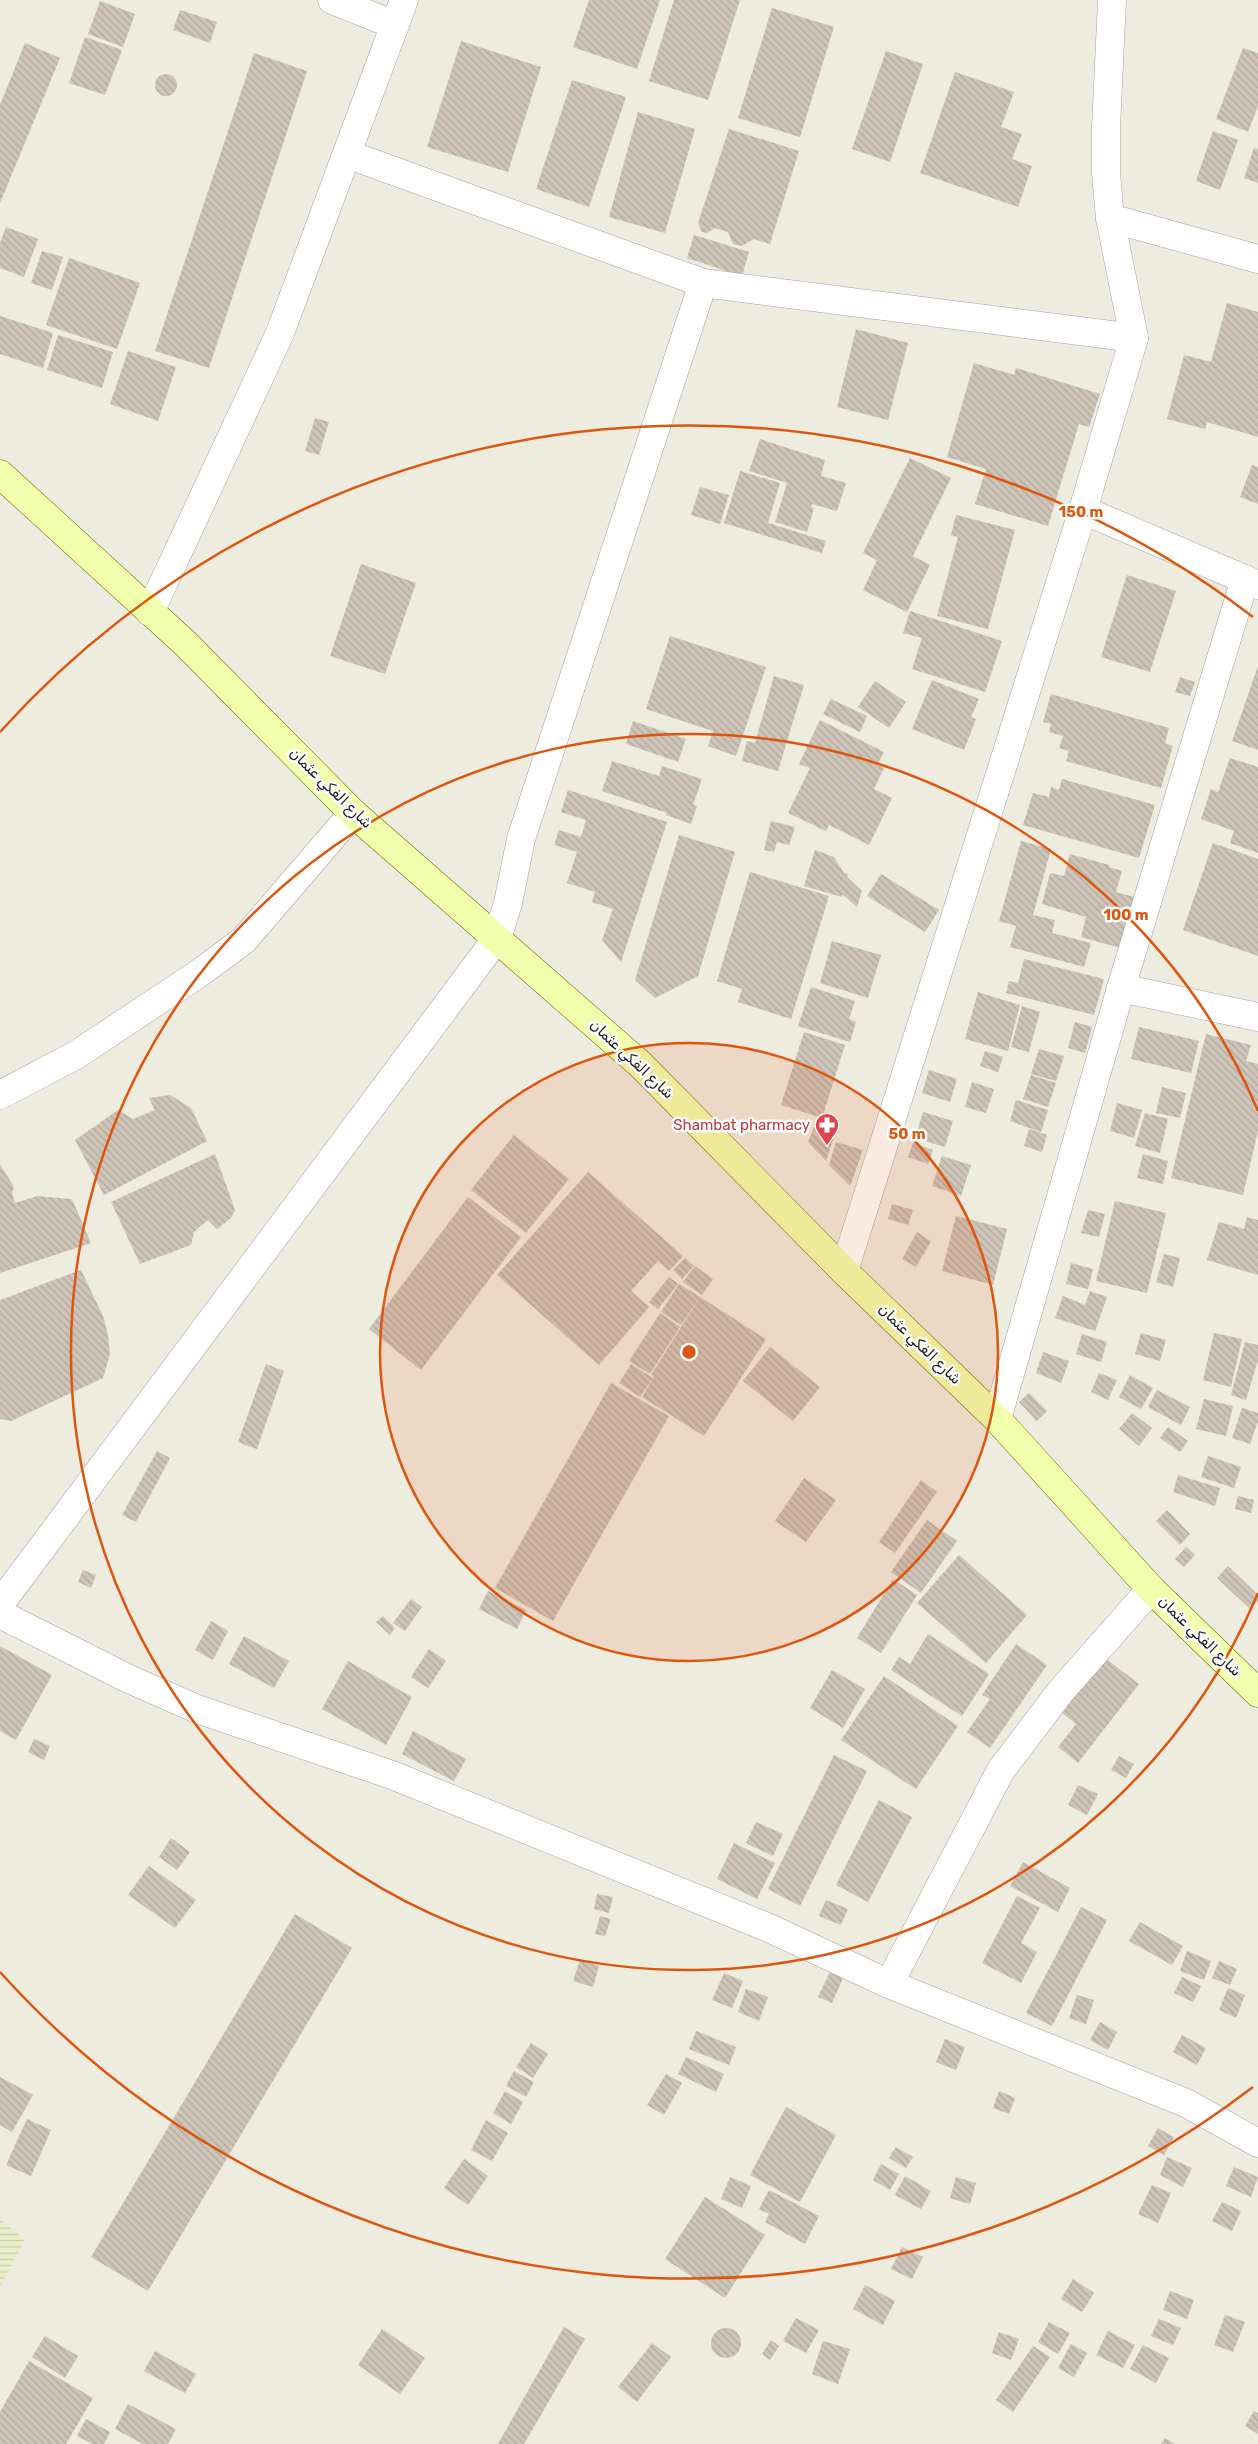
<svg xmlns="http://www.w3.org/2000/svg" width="1258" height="2444" font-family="Rubik,Cairo,sans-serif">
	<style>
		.farmland { fill: url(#farmland-rules) }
		.building { fill: url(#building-back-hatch) }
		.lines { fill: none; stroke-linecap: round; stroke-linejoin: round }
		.street-casing { stroke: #a2a2a2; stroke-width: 29 }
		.secondary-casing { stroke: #5b7400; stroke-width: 29 }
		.street { stroke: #fff; stroke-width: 28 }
		.secondary { stroke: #f1ffac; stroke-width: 28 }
		.ring { fill: none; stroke: #de560d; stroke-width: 2.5 }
		.labels { text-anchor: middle; stroke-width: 5; stroke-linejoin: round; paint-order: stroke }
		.street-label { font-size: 15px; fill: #1b1b1b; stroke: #fff }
		.health-label { font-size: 15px; fill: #be3a42; stroke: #fff; text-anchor: end }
		.centre { fill: #de560d; stroke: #fff; stroke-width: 2.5 }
		.ring-label { font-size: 15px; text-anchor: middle; font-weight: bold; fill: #de560d; stroke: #fff; stroke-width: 5; stroke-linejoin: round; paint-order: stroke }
	</style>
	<defs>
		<pattern id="farmland-rules" width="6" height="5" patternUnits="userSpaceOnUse" patternTransform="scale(1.25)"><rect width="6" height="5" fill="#e8efc8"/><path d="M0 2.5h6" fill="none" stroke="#c6ccab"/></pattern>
		<pattern id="building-back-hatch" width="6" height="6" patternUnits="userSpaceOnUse" patternTransform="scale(1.25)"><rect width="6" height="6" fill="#cec4b8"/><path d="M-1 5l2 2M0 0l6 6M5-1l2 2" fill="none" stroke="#b0a89e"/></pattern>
	</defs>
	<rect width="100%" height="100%" fill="#eeebdf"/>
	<path class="farmland" d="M0,2220L25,2239L0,2287Z"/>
	<g class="building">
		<path d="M589,0H660L637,69L573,47Z"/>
		<path d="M674,0H740L708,100L649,81Z"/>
		<path d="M100,1L135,14L123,47L88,34Z"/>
		<path d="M772,8L834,27L800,137L738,118Z"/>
		<path d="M180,10L217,22L210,43L173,30Z"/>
		<path d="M85,37L122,50L105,95L69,83Z"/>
		<path d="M461,41L541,67L508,172L427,147Z"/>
		<path d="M25,43L60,58L0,203V105Z"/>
		<path d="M1243,48L1258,53V106L1248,132L1216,119Z"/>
		<path d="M886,51L923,64L890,162L852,149Z"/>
		<path d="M254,53L307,71L209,368L155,351Z"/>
		<path d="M955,72L1014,92L1001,127L1022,134L1012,159L1032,166L1018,207L920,173Z"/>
		<circle cx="166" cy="85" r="11"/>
		<path d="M572,80L626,97L589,207L536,189Z"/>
		<path d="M638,112L695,129L665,233L609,217Z"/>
		<path d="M729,129L799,151L770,244L754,239L742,246L733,244L728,232L715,228L707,233L702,232L698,223Z"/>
		<path d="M1213,131L1238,140L1220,190L1196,181Z"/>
		<path d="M1254,148L1258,149V183L1244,178Z"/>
		<path d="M6,227L38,239L24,277L0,268V243Z"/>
		<path d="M694,235L749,252L742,276L687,258Z"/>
		<path d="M42,251L63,257L52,290L31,283Z"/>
		<path d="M69,258L140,283L117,349L46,325Z"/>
		<path d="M1227,303L1258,312V437L1207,422L1205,429L1167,419L1184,355L1211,362Z"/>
		<path d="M0,316L53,333L43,368L0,354Z"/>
		<path d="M856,329L908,343L888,420L837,407Z"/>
		<path d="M58,335L113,352L102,388L47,370Z"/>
		<path d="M128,351L176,367L158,421L110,404Z"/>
		<path d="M974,363L1014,375L1016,368L1100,394L1089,427L1079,424L1048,526L975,504L986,469L947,457Z"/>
		<path d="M315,418L329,422L319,455L305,451Z"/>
		<path d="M760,439L825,460L821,476L846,483L837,511L812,504L811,507L814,508L807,532L775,522L787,483L749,471Z"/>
		<path d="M910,458L951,478L913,556L930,565L907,612L863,590L877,560L863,553Z"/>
		<path d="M1252,465L1258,467V504L1240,497Z"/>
		<path d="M740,471L780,483L768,523L826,541L822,553L724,523Z"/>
		<path d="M700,487L729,495L720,524L691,515Z"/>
		<path d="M956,515L1015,530L988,629L937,616L958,537L951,535Z"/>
		<path d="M361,564L416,583L385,674L330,656Z"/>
		<path d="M1127,575L1176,591L1150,672L1101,657Z"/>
		<path d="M910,611L1002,641L985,692L912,669L922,638L903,633Z"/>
		<path d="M670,636L766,667L736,756L708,746L713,731L646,709Z"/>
		<path d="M1258,666V750L1232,741Z"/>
		<path d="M774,676L804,685L778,771L742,761L747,741L755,743Z"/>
		<path d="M1180,677L1195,682L1190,696L1175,692Z"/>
		<path d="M932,680L979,699L971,717L976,719L964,750L912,729Z"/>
		<path d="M875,681L906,702L889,728L858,707Z"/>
		<path d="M1051,694L1169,728L1165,743L1173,746L1161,788L1066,761L1069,751L1059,748L1063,736L1049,732L1051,724L1043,722Z"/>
		<path d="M831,699L867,716L860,732L823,714Z"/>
		<path d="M820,720L884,752L877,765L884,768L874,789L892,798L869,845L829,825L826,831L788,813L810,768L799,764Z"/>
		<path d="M633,721L686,739L678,762L626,744Z"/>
		<path d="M1230,758L1258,767V853L1230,843L1234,831L1201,819L1211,789L1218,792Z"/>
		<path d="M612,761L659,776L662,766L702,779L693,805L697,806L691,824L666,815L667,813L602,791Z"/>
		<path d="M1062,779L1155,805L1139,858L1023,825L1033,793L1049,797L1051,787L1059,790Z"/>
		<path d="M568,790L667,822L621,962L602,940L613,909L592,902L595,892L567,883L577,852L554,845L559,830L581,837L586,820L561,812Z"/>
		<path d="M771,821L795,827L789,845L777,842L774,852L764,850Z"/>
		<path d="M679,835L735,852L698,976L655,998L635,980Z"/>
		<path d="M1021,841L1051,849L1033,915L1055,920L1052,933L1091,943L1084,967L1010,947L1016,926L999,921Z"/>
		<path d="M1213,843L1258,859V956L1183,930Z"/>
		<path d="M815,850L834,857L844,873L848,874L847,877L862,891L857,907L842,894V897L804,886Z"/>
		<path d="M1070,854L1109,865V867L1122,871L1116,892L1134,897L1120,948L1081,937L1086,917L1042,904L1050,873L1064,876Z"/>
		<path d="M750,872L829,896L791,1019L738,1002L742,989L717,981Z"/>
		<path d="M881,874L939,910L925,932L867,896Z"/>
		<path d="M832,941L881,955L868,998L820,983Z"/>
		<path d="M1024,959L1104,979L1094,1015L1006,993L1009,981L1018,983Z"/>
		<path d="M811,987L855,1001L849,1019L856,1022L850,1042L798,1026Z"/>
		<path d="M978,992L1020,1005L1008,1051L965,1039Z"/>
		<path d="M1022,1006L1040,1012L1029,1052L1011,1047Z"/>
		<path d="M1075,1022L1092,1027L1085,1053L1068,1048Z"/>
		<path d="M1139,1027L1199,1041L1191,1073L1131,1059Z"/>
		<path d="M804,1032L845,1045L822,1118L781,1105Z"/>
		<path d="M1206,1034L1251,1045L1246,1061L1258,1064V1131L1243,1195L1171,1178Z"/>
		<path d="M1039,1049L1064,1056L1056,1081L1031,1074Z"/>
		<path d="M985,1051L1003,1057L998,1072L980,1066Z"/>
		<path d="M929,1070L957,1079L950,1102L922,1093Z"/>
		<path d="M1031,1075L1056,1083L1048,1107L1023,1099Z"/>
		<path d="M972,1082L994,1089L986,1113L965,1107Z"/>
		<path d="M1162,1087L1186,1093L1180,1118L1156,1113Z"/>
		<path d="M170,1095L191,1108L207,1141L104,1195L75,1140L118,1110L133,1119L155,1110L149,1098Z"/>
		<path d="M1016,1100L1048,1110L1041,1132L1010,1121Z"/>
		<path d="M1117,1103L1142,1110L1134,1138L1110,1131Z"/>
		<path d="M923,1112L953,1121L945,1147L915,1138Z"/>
		<path d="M1145,1113L1168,1119L1160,1153L1135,1146Z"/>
		<path d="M814,1127L835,1134L826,1161L808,1142Z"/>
		<path d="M1029,1129L1047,1135L1042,1152L1024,1146Z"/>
		<path d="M514,1135L569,1179L526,1233L471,1190Z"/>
		<path d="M836,1142L863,1150L850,1186L829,1165Z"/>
		<path d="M913,1143L933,1150L928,1164L908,1157Z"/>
		<path d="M215,1154L235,1210L231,1218L217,1229L208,1220L194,1232L191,1245L140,1264L111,1202Z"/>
		<path d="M1143,1154L1168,1161L1163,1184L1137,1178Z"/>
		<path d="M942,1156L971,1165L961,1196L932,1186Z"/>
		<path d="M0,1164L14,1187L12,1193L15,1203L37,1196L72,1199L91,1243L0,1273Z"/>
		<path d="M588,1172L683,1256L669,1271L658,1261L631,1291L649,1307L599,1365L497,1275Z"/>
		<path d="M468,1197L521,1237L421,1370L369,1329Z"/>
		<path d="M1115,1201L1166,1213L1147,1293L1096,1281Z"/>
		<path d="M892,1204L913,1210L908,1225L888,1219Z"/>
		<path d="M1088,1210L1105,1214L1099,1237L1081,1233Z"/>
		<path d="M956,1216L1007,1229L993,1285L942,1271Z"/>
		<path d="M1247,1217L1258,1220V1275L1207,1260L1219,1222L1244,1229Z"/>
		<path d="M917,1232L931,1241L916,1267L902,1259Z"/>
		<path d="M1164,1254L1180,1258L1173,1287L1156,1282Z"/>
		<path d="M685,1258L694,1266L682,1279L673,1270Z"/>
		<path d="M1071,1263L1093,1269L1088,1289L1066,1284Z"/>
		<path d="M695,1266L713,1279L702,1295L683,1282Z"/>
		<path d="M81,1270L103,1316L108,1335L110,1354L103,1378L11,1421L0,1419V1300Z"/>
		<path d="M669,1277L678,1284L658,1309L649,1302Z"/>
		<path d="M679,1284L700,1297L681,1325L661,1312Z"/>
		<path d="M1090,1291L1107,1297L1095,1331L1055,1318L1063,1296L1085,1305Z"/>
		<path d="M700,1297L766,1339L704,1436L642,1397L654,1377L651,1375Z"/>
		<path d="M660,1313L680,1327L650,1374L629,1361Z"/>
		<path d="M1141,1333L1166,1340L1160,1361L1135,1354Z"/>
		<path d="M1214,1333L1242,1339L1231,1387L1203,1380Z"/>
		<path d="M1082,1334L1107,1342L1101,1362L1076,1354Z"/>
		<path d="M1245,1342L1258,1345V1360L1246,1400L1231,1395Z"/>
		<path d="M770,1347L820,1387L793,1421L743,1381Z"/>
		<path d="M1043,1352L1069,1361L1061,1383L1036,1373Z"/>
		<path d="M266,1364L284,1371L257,1449L238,1442Z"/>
		<path d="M631,1364L653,1378L640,1397L619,1383Z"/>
		<path d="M1099,1373L1117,1380L1108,1400L1091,1392Z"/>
		<path d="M1130,1375L1153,1388L1141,1409L1119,1397Z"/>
		<path d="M611,1383L669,1416L553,1621L495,1588Z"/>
		<path d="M1157,1390L1190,1407L1181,1425L1148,1407Z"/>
		<path d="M1029,1393L1047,1411L1037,1421L1019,1402Z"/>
		<path d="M1204,1399L1233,1406L1226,1436L1196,1429Z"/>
		<path d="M1242,1408L1258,1413V1421L1250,1444L1232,1438Z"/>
		<path d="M1132,1413L1152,1428L1139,1446L1119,1429Z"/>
		<path d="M1168,1427L1188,1441L1180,1452L1160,1438Z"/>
		<path d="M157,1451L170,1458L136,1522L122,1515Z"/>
		<path d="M1208,1456L1241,1467L1234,1488L1201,1477Z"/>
		<path d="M1178,1475L1220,1488L1215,1506L1173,1492Z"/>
		<path d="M804,1478L836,1500L806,1542L775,1521Z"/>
		<path d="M921,1480L937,1492L895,1553L879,1542Z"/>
		<path d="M1238,1496L1254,1500L1251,1513L1235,1509Z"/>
		<path d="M1167,1510L1190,1534L1180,1545L1156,1521Z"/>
		<path d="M927,1520L957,1541L921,1593L891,1572Z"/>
		<path d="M1186,1547L1195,1555L1184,1567L1175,1559Z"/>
		<path d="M959,1555L1027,1615L986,1663L917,1603Z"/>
		<path d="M1228,1566L1258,1595V1601L1250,1609L1217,1578Z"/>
		<path d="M83,1570L96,1575L91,1588L78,1582Z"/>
		<path d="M893,1579L917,1595L881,1653L857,1638Z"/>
		<path d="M488,1591L526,1610L517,1629L479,1609Z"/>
		<path d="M411,1599L422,1607L405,1631L393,1623Z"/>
		<path d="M383,1616L395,1628L390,1635L376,1622Z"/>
		<path d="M211,1621L228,1631L213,1660L195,1650Z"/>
		<path d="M928,1634L989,1674L962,1716L891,1670L899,1657L910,1664Z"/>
		<path d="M244,1636L289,1661L274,1688L229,1664Z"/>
		<path d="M1016,1644L1047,1665L990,1748L967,1732L990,1699L982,1695Z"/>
		<path d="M0,1646L52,1675L16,1740L0,1731Z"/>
		<path d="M429,1649L446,1661L428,1688L411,1677Z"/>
		<path d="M1105,1658L1139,1684L1078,1763L1058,1747L1076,1724L1062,1713Z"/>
		<path d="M348,1661L412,1697L386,1745L322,1709Z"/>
		<path d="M832,1670L865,1689L843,1728L810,1708Z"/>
		<path d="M884,1676L958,1726L916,1789L841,1740Z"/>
		<path d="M413,1731L466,1759L454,1781L402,1754Z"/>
		<path d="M34,1739L50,1746L44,1760L28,1752Z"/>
		<path d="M834,1755L867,1771L800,1906L768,1889Z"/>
		<path d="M1119,1756L1134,1764L1126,1778L1111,1770Z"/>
		<path d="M1078,1785L1098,1794L1087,1815L1068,1805Z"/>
		<path d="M879,1800L912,1817L868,1902L836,1885Z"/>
		<path d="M756,1822L783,1834L773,1856L746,1843Z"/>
		<path d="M171,1838L190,1852L177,1870L159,1857Z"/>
		<path d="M734,1843L775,1863L757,1899L717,1879Z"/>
		<path d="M1023,1862L1070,1888L1058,1912L1010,1886Z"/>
		<path d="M149,1866L196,1900L175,1928L128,1895Z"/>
		<path d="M597,1894L613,1897L609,1913L594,1909Z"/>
		<path d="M1017,1896L1040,1908L1021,1943L1037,1952L1021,1983L982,1963Z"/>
		<path d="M826,1900L848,1909L841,1925L819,1916Z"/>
		<path d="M1081,1907L1107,1920L1052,2026L1026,2013Z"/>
		<path d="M295,1914L352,1948L148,2291L91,2257Z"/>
		<path d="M600,1916L611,1919L605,1936L595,1934Z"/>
		<path d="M1140,1922L1183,1946L1172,1965L1129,1941Z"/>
		<path d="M1187,1951L1211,1961L1204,1980L1180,1971Z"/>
		<path d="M580,1960L599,1966L593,1987L573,1981Z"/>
		<path d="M1219,1961L1237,1969L1230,1985L1212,1978Z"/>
		<path d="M830,1972L843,1978L832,2003L818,1997Z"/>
		<path d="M724,1973L743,1981L732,2008L712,2000Z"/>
		<path d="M1182,1977L1201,1986L1193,2002L1174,1993Z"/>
		<path d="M1228,1988L1245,1995L1236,2018L1219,2010Z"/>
		<path d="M746,1989L768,1997L759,2021L738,2012Z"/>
		<path d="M1077,1995L1094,2000L1086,2024L1069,2018Z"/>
		<path d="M1100,2022L1117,2032L1108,2050L1090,2040Z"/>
		<path d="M696,2031L736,2047L729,2065L689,2049Z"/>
		<path d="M1182,2035L1206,2048L1197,2065L1173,2052Z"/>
		<path d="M945,2039L965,2047L956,2070L936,2062Z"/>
		<path d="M531,2043L548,2054L533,2078L516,2067Z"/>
		<path d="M686,2057L724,2074L716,2092L678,2074Z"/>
		<path d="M514,2071L534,2082L526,2097L506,2086Z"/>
		<path d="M666,2074L682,2083L664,2115L647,2105Z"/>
		<path d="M0,2077L33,2095L12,2132L0,2125Z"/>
		<path d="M505,2091L523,2102L511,2124L493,2113Z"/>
		<path d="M999,2091L1015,2098L1009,2114L993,2108Z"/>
		<path d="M786,2107L836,2135L800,2202L750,2175Z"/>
		<path d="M27,2119L51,2130L31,2176L6,2165Z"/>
		<path d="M486,2120L508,2133L492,2161L471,2150Z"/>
		<path d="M1158,2128L1174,2137L1164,2155L1148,2146Z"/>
		<path d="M896,2147L913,2157L906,2168L889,2158Z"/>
		<path d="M1167,2157L1192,2168L1183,2187L1160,2175Z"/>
		<path d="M464,2159L488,2176L468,2205L444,2188Z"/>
		<path d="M881,2164L899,2174L890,2190L873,2180Z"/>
		<path d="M1234,2167L1258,2177L1251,2197L1226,2186Z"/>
		<path d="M905,2176L931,2191L921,2209L895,2195Z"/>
		<path d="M730,2177L751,2186L742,2208L721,2199Z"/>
		<path d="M956,2177L976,2183L970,2204L950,2198Z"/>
		<path d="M1152,2185L1171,2193L1158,2223L1138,2214Z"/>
		<path d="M769,2190L819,2216L805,2244L765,2222L769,2214L759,2209Z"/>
		<path d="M705,2197L765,2235L725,2298L665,2259Z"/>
		<path d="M1222,2202L1241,2211L1232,2231L1212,2221Z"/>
		<path d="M902,2247L923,2257L912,2279L891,2269Z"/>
		<path d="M1073,2279L1094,2293L1082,2312L1061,2299Z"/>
		<path d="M865,2285L895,2301L883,2325L853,2309Z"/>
		<path d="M1170,2291L1194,2300L1187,2319L1163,2310Z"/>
		<path d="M1225,2315L1245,2322L1233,2352L1214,2345Z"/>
		<path d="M796,2318L819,2330L806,2353L783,2341Z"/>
		<path d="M1159,2319L1181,2328L1173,2345L1151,2336Z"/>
		<path d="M1049,2322L1070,2333L1058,2354L1038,2342Z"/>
		<path d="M564,2327L585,2339L524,2444H498Z"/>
		<circle cx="726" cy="2343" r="15"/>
		<path d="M382,2329L425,2358L400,2394L358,2365Z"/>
		<path d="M1108,2331L1135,2345L1123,2368L1096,2355Z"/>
		<path d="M999,2332L1019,2339L1011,2360L992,2353Z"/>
		<path d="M45,2336L78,2356L65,2378L32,2357Z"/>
		<path d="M771,2340L779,2346L770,2360L762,2354Z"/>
		<path d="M823,2341L850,2349L838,2384L812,2374Z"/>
		<path d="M652,2343L671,2357L637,2402L618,2387Z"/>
		<path d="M1071,2344L1087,2353L1074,2377L1058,2368Z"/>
		<path d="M1143,2345L1169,2358L1156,2383L1130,2369Z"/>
		<path d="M1033,2346L1050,2357L1013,2412L996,2400Z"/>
		<path d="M155,2351L196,2374L185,2393L144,2371Z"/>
		<path d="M29,2361L93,2398L66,2444H0V2412Z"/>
		<path d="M128,2404L176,2429L168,2444H143L115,2429Z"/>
		<path d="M1254,2411L1258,2413V2434L1245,2426Z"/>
		<path d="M86,2419L110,2432L104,2444H92L77,2436Z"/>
		<path d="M1165,2438L1175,2444H1161Z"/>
	</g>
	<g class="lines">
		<g class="street-casing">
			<g id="street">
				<path d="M332,0L395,25"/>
				<path d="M347,154L703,283L1134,338"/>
				<path d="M1110,218L1258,259"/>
				<path d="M1083,510L1258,585"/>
				<path d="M150,612L280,333L404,0"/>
				<path d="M1121,988L1258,1017"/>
				<path d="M0,1095L76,1055L198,974L244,940L353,813"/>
				<path d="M844,1271L1083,510L1134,338L1110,218L1106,173V128L1112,0"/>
				<path d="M997,1419L1121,988L1245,579"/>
				<path d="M0,1604L497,938L508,903L521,839L703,283"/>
				<path d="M0,1614L129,1679L197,1709L392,1775L769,1928L889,1984L1186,2103L1258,2143"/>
				<path d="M889,1984L1001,1770L1061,1691L1151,1589"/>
			</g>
		</g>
		<g class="secondary-casing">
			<path id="secondary" d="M0,474L186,644L353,813L641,1065L844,1271L997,1419L1151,1589L1258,1693"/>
		</g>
		<use href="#street" class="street"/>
		<use href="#secondary" class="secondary"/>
	</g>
	<circle cx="689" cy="1352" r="309" fill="#de560d" fill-opacity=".12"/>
	<g class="ring">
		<circle cx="689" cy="1352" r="309"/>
		<path d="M1258 1593A618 618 0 1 1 1258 1111"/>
		<path d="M1253 2087A927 927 0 0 1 0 1972M0 732A927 927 0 0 1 1253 617"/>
	</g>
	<defs>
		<g id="pharmacy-pin" transform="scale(1.25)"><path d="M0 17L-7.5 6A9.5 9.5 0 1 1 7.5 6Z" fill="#e0444e" stroke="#fff"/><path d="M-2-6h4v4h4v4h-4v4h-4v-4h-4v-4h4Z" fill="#fff"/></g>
	</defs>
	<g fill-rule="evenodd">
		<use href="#pharmacy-pin" x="827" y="1125"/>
	</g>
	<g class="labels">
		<g class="street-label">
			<text transform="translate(331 788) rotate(44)" y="5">شارع الفكي عثمان</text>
			<text transform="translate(632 1059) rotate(43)" y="5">شارع الفكي عثمان</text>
			<text transform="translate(920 1344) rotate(44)" y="5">شارع الفكي عثمان</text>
			<text transform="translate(1200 1636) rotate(44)" y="5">شارع الفكي عثمان</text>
		</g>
		<g class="health-label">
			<text x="810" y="1130">Shambat pharmacy</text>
		</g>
	</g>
	<circle cx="689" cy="1352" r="8" class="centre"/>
	<g class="ring-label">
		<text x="1081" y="517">150 m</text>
		<text x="1126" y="920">100 m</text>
		<text x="907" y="1139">50 m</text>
	</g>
</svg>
